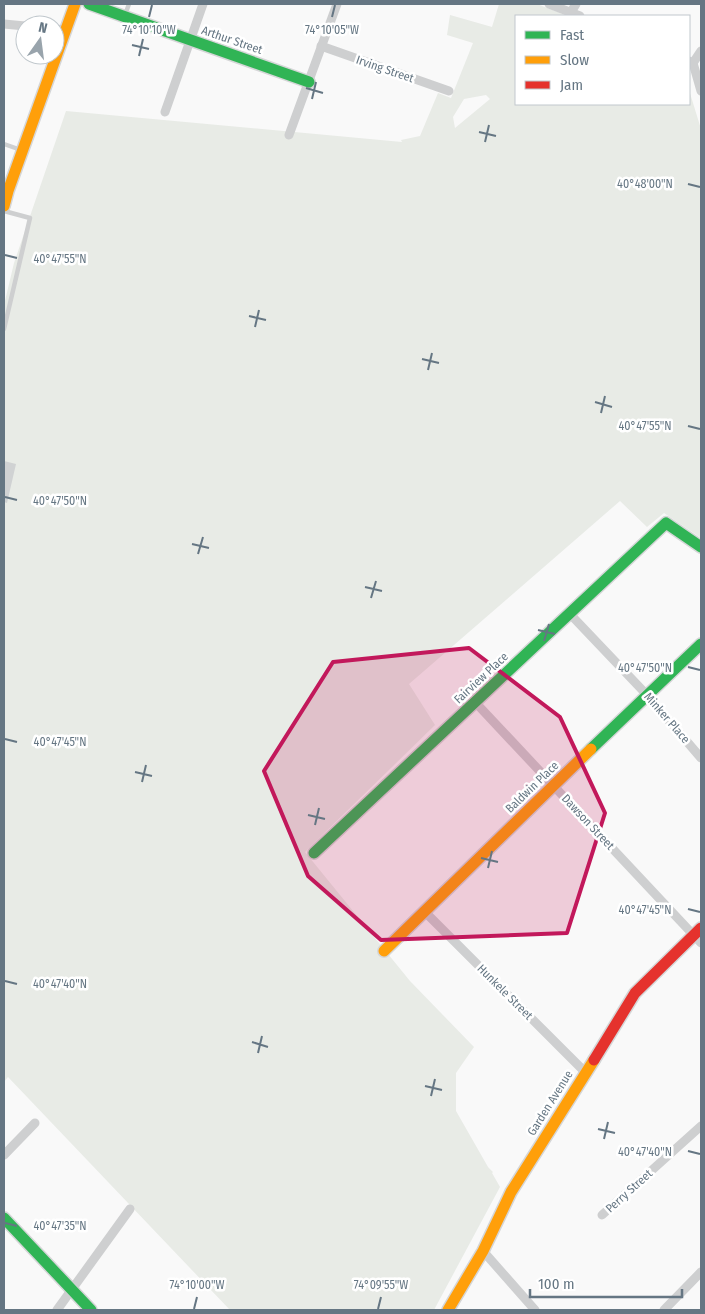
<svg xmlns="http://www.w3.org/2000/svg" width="705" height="1314" font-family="'Fira Sans Condensed',sans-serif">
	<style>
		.green { fill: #e8ebe6; fill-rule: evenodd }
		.building { fill: #d0d2d3 }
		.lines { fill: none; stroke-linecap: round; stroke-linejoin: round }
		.fast-casing { stroke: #d5d6d7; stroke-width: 14 }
		.slow-casing { stroke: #d5d6d7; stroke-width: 14 }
		.jam-casing { stroke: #d5d6d7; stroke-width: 14 }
		.lane { stroke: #cecfd0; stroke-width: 4.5 }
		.street { stroke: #cecfd0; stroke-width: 9 }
		.fast { stroke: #30b455; stroke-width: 11 }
		.slow { stroke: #ff9f0a; stroke-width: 11 }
		.jam { stroke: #e5322d; stroke-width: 11 }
		.marked { fill: #c2185b; fill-opacity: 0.2; stroke: #c2185b; stroke-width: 4; stroke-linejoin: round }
		.ticks { fill: none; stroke: #657683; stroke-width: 2 }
		.labels { text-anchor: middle; stroke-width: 5; stroke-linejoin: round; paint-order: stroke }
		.street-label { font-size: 12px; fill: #657683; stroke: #fff }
		.ticks-label { font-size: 12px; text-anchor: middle; fill: #657683; stroke: #fff; stroke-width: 5; stroke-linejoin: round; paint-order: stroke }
	</style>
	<rect width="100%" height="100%" fill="#f9f9f9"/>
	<path class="green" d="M499,4H537L568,16H516V104H689V90L701,129V538L664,513L647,527L620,501L409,684L435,725L305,852L410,981L474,1047L456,1073V1111L488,1167L493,1172L492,1173L500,1187L434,1310H230L8,1077L4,1082V305L14,263L66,111L402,142L401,140L420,136L438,93L451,98L473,43L447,35L450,15L492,27ZM486,95L490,99L455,128L453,117L464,99Z"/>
	<path class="building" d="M4,461L16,464L7,503L4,502Z"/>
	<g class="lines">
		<g class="fast-casing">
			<g id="fast">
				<path d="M89,4L309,82"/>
				<path d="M591,749L701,644"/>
				<path d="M314,853L666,523L701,547"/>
				<path d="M4,1218L91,1310"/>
			</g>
		</g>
		<g class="slow-casing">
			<g id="slow">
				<path d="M4,206L8,191L75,4"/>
				<path d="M384,951L591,749"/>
				<path d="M448,1310L483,1251L511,1192L594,1060"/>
			</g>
		</g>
		<g class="jam-casing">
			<path id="jam" d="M594,1060L635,993L701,928"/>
		</g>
		<g class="lane">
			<path d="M125,15L129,4"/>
			<path d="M4,144L21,150"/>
			<path d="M4,211L30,218L4,329"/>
		</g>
		<g class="street">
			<path d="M549,4L580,16"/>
			<path d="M571,12L576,4"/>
			<path d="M4,24L25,26"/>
			<path d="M55,29L66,30"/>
			<path d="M321,46L449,91"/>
			<path d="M689,61L693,63L701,91"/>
			<path d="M693,63L701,51"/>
			<path d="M165,112L203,4"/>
			<path d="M289,135L337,4"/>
			<path d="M570,614L647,695L701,758"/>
			<path d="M475,702L701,943"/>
			<path d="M424,911L585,1072"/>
			<path d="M4,1155L35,1123"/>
			<path d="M602,1215L701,1126"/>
			<path d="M483,1251L535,1310"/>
			<path d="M57,1310L130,1209"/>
			<path d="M664,1310L701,1272"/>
		</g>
		<use href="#fast" class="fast"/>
		<use href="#slow" class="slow"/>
		<use href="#jam" class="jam"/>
	</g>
	<path class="marked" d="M469,648L560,717L605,813L567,933L381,940L308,876L264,771L333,662Z"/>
	<path class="ticks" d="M149,17L152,5M332,17L335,5M132,45L149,49M139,56L143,39M306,88L323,93M312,99L316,82M479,132L496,136M485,142L489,125M688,184L700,187M5,255L17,258M249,316L266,320M255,327L259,310M422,359L439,363M428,370L432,353M595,402L612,407M601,413L605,396M688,426L700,429M5,497L17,500M192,544L209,548M198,554L203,537M365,587L382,591M371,598L376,581M538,630L555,634M544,641L549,624M688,667L700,670M5,739L17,742M135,772L152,776M142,782L146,765M308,815L325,819M315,825L319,808M481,858L498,862M488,868L492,851M688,909L700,912M5,981L17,984M252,1042L268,1047M258,1053L262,1036M425,1086L442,1090M431,1096L435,1079M598,1129L615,1133M604,1139L608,1122M688,1151L700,1154M5,1223L17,1226M194,1309L197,1297M378,1309L381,1297"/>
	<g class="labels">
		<g class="street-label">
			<text transform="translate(232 40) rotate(19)" y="4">Arthur Street</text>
			<text transform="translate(385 69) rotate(19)" y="4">Irving Street</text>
			<text transform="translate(481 678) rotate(-43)" y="4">Fairview Place</text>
			<text transform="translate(667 718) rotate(49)" y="4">Minker Place</text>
			<text transform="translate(532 787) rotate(-44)" y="4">Baldwin Place</text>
			<text transform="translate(588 822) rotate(47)" y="4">Dawson Street</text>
			<text transform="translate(505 992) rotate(45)" y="4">Hunkele Street</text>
			<text transform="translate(550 1103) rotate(-58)" y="4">Garden Avenue</text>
			<text transform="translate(629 1191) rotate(-42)" y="4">Perry Street</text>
		</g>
	</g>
	<g class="ticks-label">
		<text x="149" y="34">74°10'10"W</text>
		<text x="332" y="34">74°10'05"W</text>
		<text x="645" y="188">40°48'00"N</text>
		<text x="60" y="263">40°47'55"N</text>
		<text x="645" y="430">40°47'55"N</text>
		<text x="60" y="505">40°47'50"N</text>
		<text x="645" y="672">40°47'50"N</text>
		<text x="60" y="746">40°47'45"N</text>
		<text x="645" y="914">40°47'45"N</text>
		<text x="60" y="988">40°47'40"N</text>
		<text x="645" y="1156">40°47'40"N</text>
		<text x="60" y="1230">40°47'35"N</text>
		<text x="197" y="1289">74°10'00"W</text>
		<text x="381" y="1289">74°09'55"W</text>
	</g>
	<rect width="705" height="1314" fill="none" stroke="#657683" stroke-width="10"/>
	<rect x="515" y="15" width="175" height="90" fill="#ffffff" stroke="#c1c8cd"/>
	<rect x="525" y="31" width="25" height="8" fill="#30b455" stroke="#c1c8cd"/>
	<text x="560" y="40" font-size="15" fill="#657683">Fast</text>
	<rect x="525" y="56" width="25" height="8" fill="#ff9f0a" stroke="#c1c8cd"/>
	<text x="560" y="65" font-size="15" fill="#657683">Slow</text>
	<rect x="525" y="81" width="25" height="8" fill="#e5322d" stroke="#c1c8cd"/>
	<text x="560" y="90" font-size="15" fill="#657683">Jam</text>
	<g transform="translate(40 40) rotate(14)"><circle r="24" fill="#ffffff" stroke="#c1c8cd"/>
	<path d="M0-4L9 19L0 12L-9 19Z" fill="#99a4ac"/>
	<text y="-8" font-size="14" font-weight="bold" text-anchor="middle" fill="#657683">N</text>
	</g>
	<path d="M530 1289v8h152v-8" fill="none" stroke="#657683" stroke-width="2.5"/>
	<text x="538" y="1289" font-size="15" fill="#657683" stroke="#ffffff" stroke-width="4" paint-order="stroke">100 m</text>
</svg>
